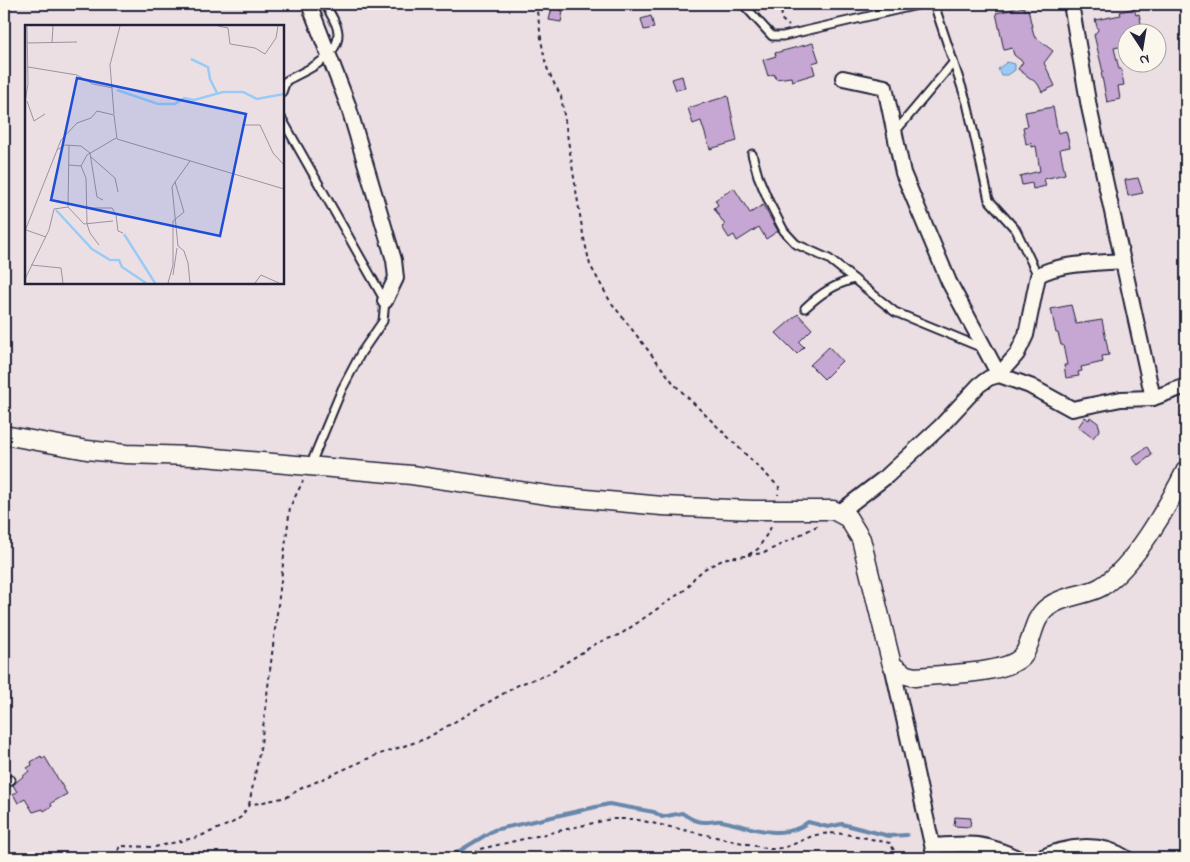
<svg xmlns="http://www.w3.org/2000/svg" width="1190" height="862" font-family="'Indie Flower',sans-serif">
	<style>
		.water { fill: #99cbf6; stroke: #6987ab }
		.lines { fill: none; stroke-linecap: round; stroke-linejoin: round }
		.stream { stroke: #6987ab; stroke-width: 4 }
		.building { fill: #c6a6d2; stroke: #22223b }
		.service-casing { stroke: #22223b; stroke-width: 11 }
		.minor-casing { stroke: #22223b; stroke-width: 18 }
		.tertiary-casing { stroke: #22223b; stroke-width: 21 }
		.path { stroke: #22223b; stroke-width: 2; stroke-dasharray: 4 4; stroke-linecap: butt }
		.service { stroke: #fbf7ec; stroke-width: 7 }
		.minor { stroke: #fbf7ec; stroke-width: 14 }
		.tertiary { stroke: #fbf7ec; stroke-width: 18 }
		.inset-river { fill: none; stroke: #99cbf6; stroke-width: 2.5 }
		.inset-road { fill: none; stroke: #9b93a0; stroke-width: 1 }
		.view { fill: #1d4ed8; fill-opacity: 0.15; stroke: #1d4ed8; stroke-width: 2.5 }
		.inset-edge { fill: none; stroke: #22223b; stroke-width: 2.5 }
	</style>
	<rect width="100%" height="100%" fill="#ebdfe4"/>
	<filter id="ink" filterUnits="userSpaceOnUse"><feTurbulence type="fractalNoise" baseFrequency=".02" numOctaves="2"/><feDisplacementMap in="SourceGraphic" scale="10" xChannelSelector="R" yChannelSelector="G"/><feConvolveMatrix kernelMatrix="1 2 1 2 8 2 1 2 1" color-interpolation-filters="sRGB"/></filter>
	<g filter="url(#ink)">
		<path class="water" d="M1007,62L1015,64V70L1008,75H1001L998,69Z"/>
		<g class="lines">
			<path class="stream" d="M454,858L456,853L494,830L609,804L654,812L662,817L682,813C690,818 697,823 707,822C712,822 717,820 722,821C750,827 784,842 808,822L828,827L842,824L889,836L907,835"/>
		</g>
		<g class="building">
			<path d="M1024,7V10L1028,9L1034,36L1053,51L1044,63L1055,86L1042,92L1038,84L1018,69L1023,62L1014,55L1012,48L1004,50L996,13Z"/>
			<path d="M552,8L563,11L561,22L549,20Z"/>
			<path d="M1134,8L1136,15L1139,14L1143,32H1128V45L1114,48L1119,69H1121L1124,85L1118,86L1120,99L1107,102L1101,72H1103L1094,35L1098,30L1095,20L1121,15L1120,12Z"/>
			<path d="M651,16L654,28L644,30L641,19Z"/>
			<path d="M813,43L819,61L812,63L815,74L792,81L791,77L776,79L774,74L768,76L763,60L776,56L775,53Z"/>
			<path d="M682,76L685,88L676,90L672,79Z"/>
			<path d="M728,96L737,141L710,149L701,121L693,124L688,108Z"/>
			<path d="M1053,107L1058,133L1066,131L1070,147L1060,149L1065,174L1044,179L1046,186L1033,189L1032,183L1022,185L1020,176L1040,171L1036,146L1032,147L1031,143L1026,144L1023,127L1028,126L1025,112Z"/>
			<path d="M1138,178L1143,193L1128,196L1125,180Z"/>
			<path d="M734,188L750,213L763,205L778,231L766,239L759,227L737,241L734,235L729,238L722,227L725,225L714,208L718,205L715,200Z"/>
			<path d="M1071,305L1076,324L1102,320L1109,355L1102,356L1103,362L1081,367L1082,371L1078,372L1079,376L1066,378L1064,365H1067L1063,345H1061L1058,333H1056L1051,309Z"/>
			<path d="M798,314L812,329L799,342L804,347L797,354L776,333Z"/>
			<path d="M829,347L842,361L824,379L810,365Z"/>
			<path d="M1085,417L1089,420L1090,417L1098,423L1100,429L1093,438L1078,427Z"/>
			<path d="M1147,447L1152,455L1138,465L1132,457Z"/>
			<path d="M41,756L42,759L45,757L67,794L51,803L52,806L44,811L43,809L33,812L25,799L18,803L13,794L17,792L13,785L29,771L27,768L32,765L31,762Z"/>
			<path d="M955,817L971,818L970,827L954,826Z"/>
		</g>
		<g class="lines">
			<g class="service-casing">
				<g id="service">
					<path d="M743,4L772,36H783L922,4"/>
					<path d="M934,4L967,103L989,200L1016,230L1038,276"/>
					<path d="M282,92L286,81C305,70 339,59 338,33C338,24 329,12 325,4"/>
					<path d="M282,119L385,301L383,321L361,353L342,389L310,466"/>
					<path d="M895,132L953,63"/>
					<path d="M752,154L758,176L769,202L784,231L796,244L829,259L895,312L985,349"/>
					<path d="M805,308C820,294 833,285 854,279"/>
					<path d="M4,785L11,780"/>
				</g>
			</g>
			<g class="minor-casing">
				<g id="minor">
					<path d="M309,4L348,105L394,260L396,278L385,301"/>
					<path d="M1071,4L1089,107L1153,398"/>
					<path d="M843,78L885,87L903,173L949,282L999,375L1030,386L1072,409L1121,399L1153,398L1186,386"/>
					<path d="M840,512L887,476L940,427L979,385L989,378L999,375L1017,354L1026,335L1038,276C1055,263 1101,263 1123,261"/>
					<path d="M892,665L935,858"/>
					<path d="M933,846C971,844 983,841 1017,858"/>
					<path d="M1040,858C1067,846 1099,841 1126,858"/>
				</g>
			</g>
			<g class="tertiary-casing">
				<path id="tertiary" d="M4,435L87,450L126,454L193,456L412,475L554,496L662,506L752,510H833L848,518L861,539L892,665L906,675L915,677C939,674 1011,675 1024,654C1034,638 1032,619 1048,607C1064,595 1085,596 1101,587C1134,567 1169,504 1186,470"/>
			</g>
			<g class="path">
				<path d="M535,4C540,21 540,38 544,55C546,70 554,83 561,96L583,234L590,265L610,301L675,385L779,487L778,495"/>
				<path d="M783,4L781,19L789,26"/>
				<path d="M748,555L764,553L819,525"/>
				<path d="M249,805L261,744L290,507L303,481"/>
				<path d="M115,858L120,846L155,847L198,837L232,823L241,817L249,805L287,797L300,789L374,756L425,739L520,684L546,675L597,643L621,634L686,589L695,577L706,568L727,558L746,556L758,549L773,524"/>
				<path d="M467,858L480,849L611,819H634L770,849C793,849 802,837 821,834C844,831 868,839 890,843L898,858"/>
			</g>
			<use href="#service" class="service"/>
			<use href="#minor" class="minor"/>
			<use href="#tertiary" class="tertiary"/>
		</g>
	</g>
	<g transform="translate(25 25)">
		<rect width="259" height="259" fill="#ebdfe4"/>
		<path class="inset-river" d="M166,34L183,42L185,54L192,68M92,65L133,79H150L159,73L169,75L198,67H218L232,74L259,69M31,185L67,224L85,235H94L97,242L121,258M99,209L130,258"/>
		<path class="inset-road" d="M193,1L203,3L205,19L230,23L240,29L251,13L253,1M2,18L52,17M27,18L28,1M3,42L52,50L68,59L88,63M2,76L9,96L20,89M0,77L3,59L2,1M89,89L85,40L95,1M217,100H235L248,128L259,140M32,125L40,120L56,121L65,128L72,172L78,175M66,132L90,153L93,167M44,140L56,141L62,130L91,113M56,141L61,153L62,199L65,208L74,220M150,157L147,162L153,221L159,226L163,238L165,258M43,182L59,199L88,196M63,183H87L91,190L93,206L98,208M1,205L21,212M0,206L36,115L52,98L66,93L72,86L89,90L92,114L259,164M6,240L36,243L38,258M148,250L152,223M0,254L24,205L29,184L43,182L44,120M143,258L148,240V196L159,187L150,157L165,136M230,258L236,250L254,258"/>
		<path class="view" d="M52,53L221,89L195,211L26,175Z"/>
		<rect width="259" height="259" class="inset-edge"/>
	</g>
	<rect width="1190" height="862" fill="none" stroke="#fbf7ec" stroke-width="20"/>
	<rect x="10" y="10" width="1170" height="842" fill="none" stroke="#22223b" stroke-width="2" filter="url(#ink)"/>
	<g transform="translate(1142 48) rotate(168)"><circle r="24" fill="#fbf7ec" stroke="#a4a2a5"/>
	<path d="M0-4L9 19L0 12L-9 19Z" fill="#22223b"/>
	<text y="-8" font-size="14" font-weight="bold" text-anchor="middle" fill="#22223b">N</text>
	</g>
</svg>
